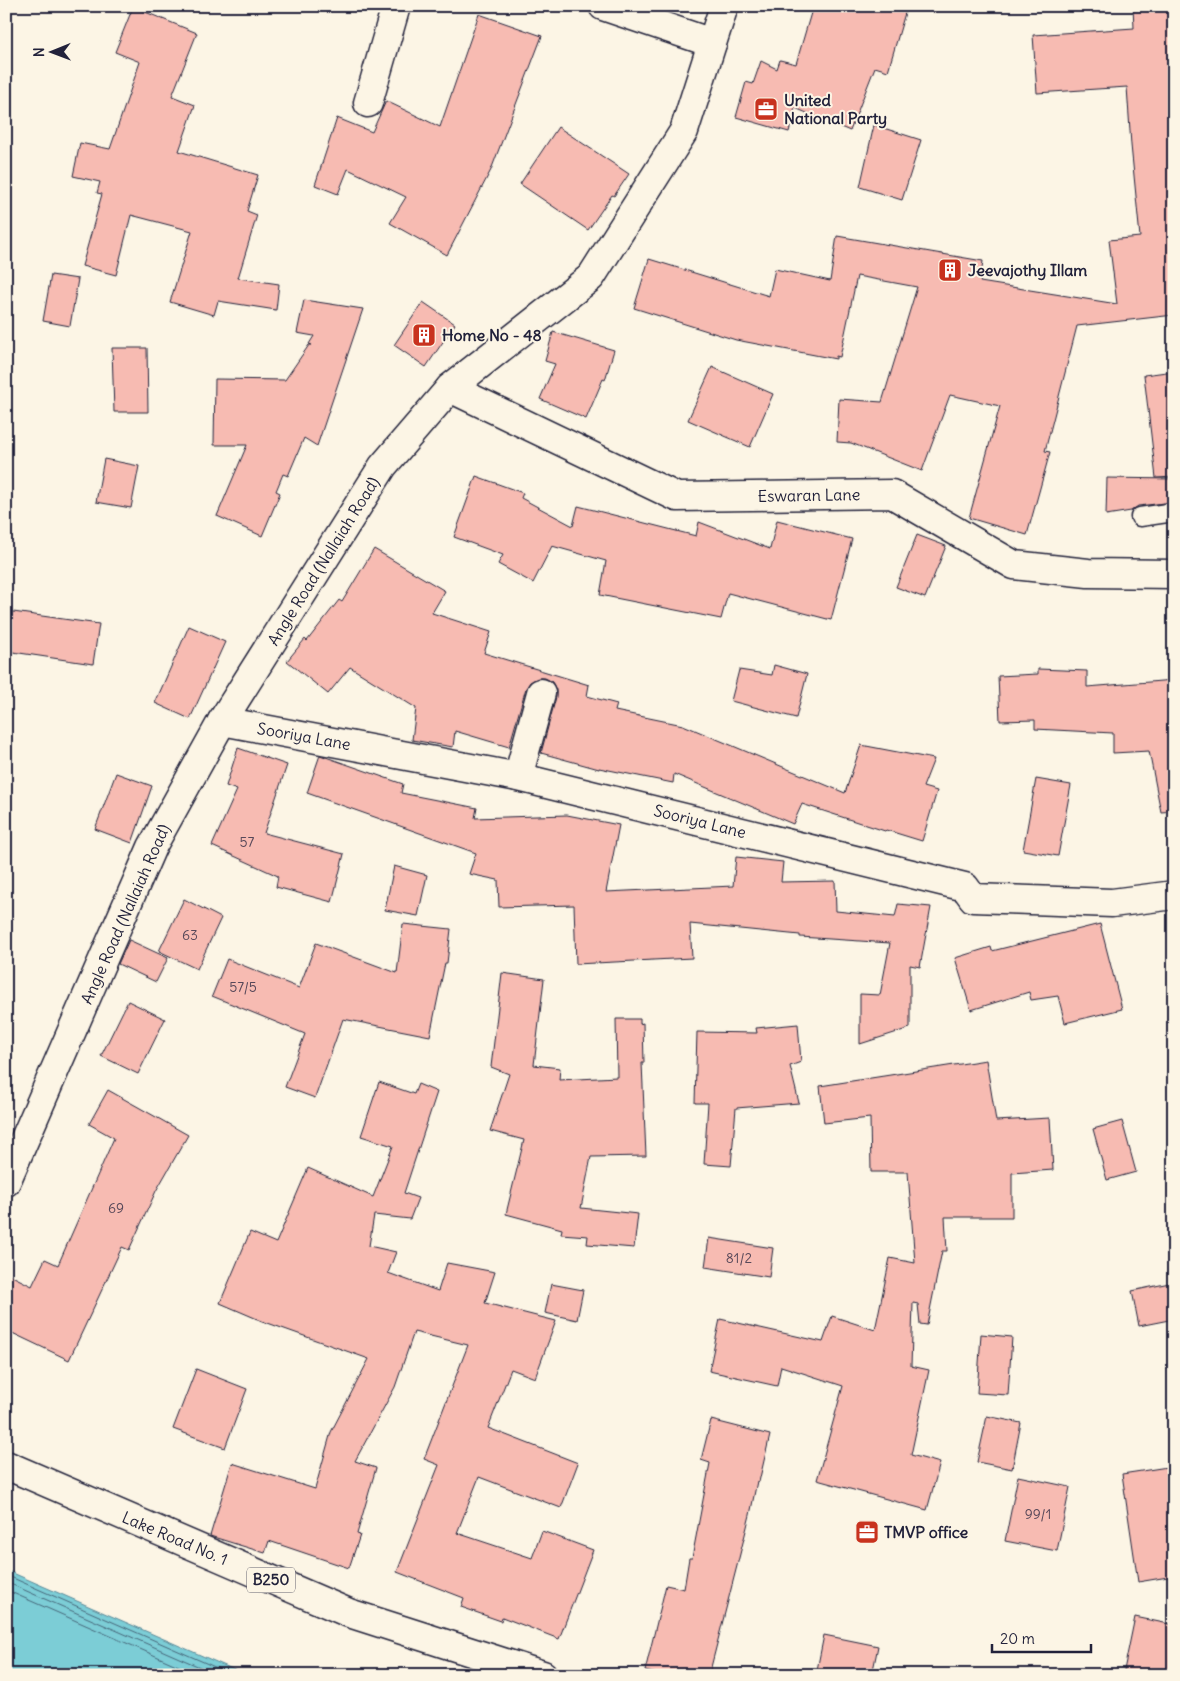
<svg xmlns="http://www.w3.org/2000/svg" width="1180" height="1681" font-family="Delius,sans-serif">
	<style>
		.water { fill: #7ccdd6; stroke: #588998 }
		.lines { fill: none; stroke-linecap: round; stroke-linejoin: round }
		.shore { stroke: #466679; stroke-width: 1 }
		.building { fill: #f7bbb2; stroke: #22223b }
		.lane-casing { stroke: #22223b; stroke-width: 21 }
		.street-casing { stroke: #22223b; stroke-width: 31 }
		.primary-casing { stroke: #22223b; stroke-width: 31 }
		.lane { stroke: #fcf5e5; stroke-width: 18 }
		.street { stroke: #fcf5e5; stroke-width: 28 }
		.primary { stroke: #fcf5e5; stroke-width: 28 }
		.labels { text-anchor: middle; stroke-width: 4; stroke-linejoin: round; paint-order: stroke }
		.number-label { font-size: 14px; fill: #574859 }
		.shield { fill: #fcf5e5; stroke: #63616e; stroke-width: 1 }
		.shield-label { font-size: 15px; font-weight: bold; fill: #22223b }
		.poi-label { font-size: 16px; font-weight: bold; fill: #22223b; stroke: #fcf5e5; text-anchor: start }
		.street-label { font-size: 16px; fill: #22223b; stroke: #fcf5e5 }
	</style>
	<rect width="100%" height="100%" fill="#fcf5e5"/>
	<filter id="ink" filterUnits="userSpaceOnUse"><feTurbulence type="fractalNoise" baseFrequency=".02" numOctaves="2"/><feDisplacementMap in="SourceGraphic" scale="10" xChannelSelector="R" yChannelSelector="G"/><feConvolveMatrix kernelMatrix="1 2 1 2 8 2 1 2 1" color-interpolation-filters="sRGB"/></filter>
	<g filter="url(#ink)">
		<path class="water" d="M6,1570L246,1675H6Z"/>
		<g class="lines">
			<g class="shore">
				<path d="M6,1575L233,1675"/>
				<path d="M6,1582L218,1675"/>
				<path d="M6,1590L199,1675"/>
			</g>
		</g>
		<g class="building">
			<path d="M813,6H907L888,71L875,67L850,131L795,108L789,132L736,117L746,82L753,84L761,61L777,69L780,60L796,64Z"/>
			<path d="M1133,6H1174V315L1077,326L1045,451L1050,452L1027,535L969,518L1000,406L950,395L922,471L851,443L837,442L839,399L882,402L917,287L857,276L840,357L836,356V359L736,340L634,308L649,259L769,296L775,269L830,281L837,236L983,261L980,282L1117,304L1109,240L1140,237L1131,145L1127,87L1037,93L1033,35L1134,28Z"/>
			<path d="M133,7L197,33L172,96L195,105L179,151L258,175L247,211L257,215L238,278L279,284L276,310L218,301L214,315L170,302L192,231L131,215L116,275L82,266L102,194L97,193L100,182L73,176L80,143L110,149L140,62L115,52Z"/>
			<path d="M479,14L542,36L491,170L447,255L390,223L406,197L348,169L338,194L315,185L337,118L372,132L386,101L440,127Z"/>
			<path d="M874,125L921,140L902,200L860,187Z"/>
			<path d="M558,127L629,174L614,196L612,195L588,230L520,184Z"/>
			<path d="M51,275L78,279L70,326L43,321Z"/>
			<path d="M304,300L363,309L317,446L304,438L288,476L283,474L276,491L280,493L262,536L217,516L247,445H214L215,379L285,380L309,345H312L309,344L314,336L297,333Z"/>
			<path d="M423,302L455,324L426,367L394,345Z"/>
			<path d="M553,332L614,350L605,380L603,379L586,419L540,399L555,364L545,361Z"/>
			<path d="M112,348H147L148,412H114Z"/>
			<path d="M712,367L773,394L750,447L688,420Z"/>
			<path d="M1174,371V477L1156,478L1144,375Z"/>
			<path d="M104,459L139,466L131,508L96,502Z"/>
			<path d="M476,476L523,493L521,498L573,526L578,506L696,536L699,522L770,549L777,520L852,539L831,620L728,593L721,619L600,595L606,561L552,546L533,583L498,564L503,555L454,537Z"/>
			<path d="M1107,478L1174,479V502L1138,506L1131,511L1106,515Z"/>
			<path d="M917,535L946,546L925,598L896,587Z"/>
			<path d="M374,549L445,591L432,613L491,632L484,653L589,685L587,696L617,704L615,711L683,725L845,793L861,745L934,759L923,787L937,791L922,841L886,830L885,831L802,804L793,824L674,774L673,783L599,768V769L541,753L556,697V690L552,682L545,678H538L530,682L526,688L509,747L455,731L453,747L412,740L416,708L350,667L328,694L287,661L305,639L307,641L339,600L342,602Z"/>
			<path d="M6,611L99,624L93,664L6,651Z"/>
			<path d="M189,626L225,642L190,719L155,703Z"/>
			<path d="M774,665L807,674L796,718L731,701L739,670L772,675Z"/>
			<path d="M1038,669L1087,671V687L1174,680V811L1161,812L1149,751L1113,753V733L1035,729V720L1000,721L998,676L1038,674Z"/>
			<path d="M238,748L287,765L264,833L344,854L332,902L276,887L278,876L212,846L237,790L226,786Z"/>
			<path d="M320,755L403,784L401,793L477,808L475,818L567,815L619,825L606,892L733,886L736,857L783,862L781,882L835,881L836,911L895,917L898,904L931,907L920,967L910,965V1028L860,1044V994L880,995L890,943L800,937V935L690,924L692,958L576,964L574,905L499,907L498,880L469,874L476,853L307,793Z"/>
			<path d="M116,773L152,786L132,843L95,829Z"/>
			<path d="M1036,779L1071,785L1058,856L1023,850Z"/>
			<path d="M394,866L427,875L418,916L385,910Z"/>
			<path d="M184,899L221,918L197,969L159,951Z"/>
			<path d="M403,924L451,929L447,963H445L430,1036L343,1019L315,1098L285,1087L305,1034L212,996L227,959L299,988L316,943L397,973Z"/>
			<path d="M1100,924L1122,1009L1065,1023L1058,996L1031,1000L1029,992L971,1010L955,958L991,947L992,951Z"/>
			<path d="M129,940L168,958L156,982L118,964Z"/>
			<path d="M502,973L544,979L534,1065L560,1068L559,1080L617,1077L616,1019H640V1024L643,1023L644,1063H642L646,1156L591,1157L581,1208L638,1214L634,1248L587,1244L588,1236L561,1234L562,1229L506,1214L524,1140L490,1131L509,1074L491,1067Z"/>
			<path d="M128,1001L165,1019L138,1074L101,1056Z"/>
			<path d="M798,1024L801,1062L790,1066L799,1103L736,1108L731,1166L704,1164L708,1103H695L697,1032L757,1033L756,1028Z"/>
			<path d="M986,1060L996,1121L1050,1118L1053,1170L1012,1173V1217H945L947,1251H942L927,1325L920,1324L918,1304L913,1303L911,1366L929,1370L911,1455L940,1463L927,1510L817,1480L843,1386L781,1366L777,1386L709,1371L720,1319L823,1342L832,1316L875,1330L890,1258L915,1263L908,1172H871L870,1118L824,1123L820,1086Z"/>
			<path d="M379,1082L414,1094L418,1084L437,1092L404,1193L418,1198L410,1219L374,1215L369,1246L396,1252L388,1273L438,1291L447,1263L495,1272L485,1303L556,1321L535,1378L511,1369L488,1428L578,1463L561,1508L479,1477L457,1533L532,1558L542,1531L593,1550L559,1639L502,1617L501,1621L461,1607L464,1598L397,1572L439,1465L424,1459L468,1345L414,1332L395,1387L355,1461L376,1468L357,1534L360,1535L349,1568L269,1541L265,1553L210,1536L232,1463L315,1489L331,1432L369,1359L262,1321L220,1303L250,1232L276,1243L308,1168L373,1197L393,1146L361,1136Z"/>
			<path d="M108,1090L188,1135L156,1191L129,1250L122,1247L69,1360L6,1330V1273L32,1286L45,1259L58,1265L114,1138L89,1124Z"/>
			<path d="M1122,1121L1136,1172L1107,1180L1093,1129Z"/>
			<path d="M709,1238L773,1248L769,1277L705,1267Z"/>
			<path d="M1174,1282V1319L1139,1326L1132,1291Z"/>
			<path d="M551,1284L583,1290L577,1320L545,1313Z"/>
			<path d="M981,1334L1012,1337L1008,1395L977,1393Z"/>
			<path d="M196,1369L247,1389L225,1448L173,1429Z"/>
			<path d="M987,1416L1021,1423L1012,1469L977,1462Z"/>
			<path d="M711,1420L770,1435L759,1482L757,1481L750,1515L709,1675H662L645,1671L666,1585L684,1589L689,1558H692L710,1463L701,1460Z"/>
			<path d="M1174,1466V1576L1138,1582L1122,1474Z"/>
			<path d="M1018,1476L1070,1487L1057,1551L1005,1541Z"/>
			<path d="M1135,1617L1174,1625V1675H1123Z"/>
			<path d="M824,1635L878,1646L872,1675H816Z"/>
		</g>
		<g class="lines">
			<g class="lane-casing">
				<path id="lane" d="M1140,517L1174,512"/>
			</g>
			<g class="street-casing">
				<g id="street">
					<path d="M603,6L712,43"/>
					<path d="M368,103L396,6"/>
					<path d="M450,388L677,497L892,494L1014,565L1088,573L1174,574"/>
					<path d="M222,721L518,777L965,887L973,898L1112,903L1174,895"/>
					<path d="M518,777L541,693"/>
					<path d="M6,1182L152,847L222,721L383,466L450,388L591,277L684,131L724,6"/>
				</g>
			</g>
			<g class="primary-casing">
				<path id="primary" d="M6,1465L349,1613L543,1675"/>
			</g>
			<use href="#lane" class="lane"/>
			<use href="#street" class="street"/>
			<use href="#primary" class="primary"/>
		</g>
	</g>
	<defs>
		<g id="office-square" transform="scale(1.25)"><rect x="-9" y="-9" width="18" height="18" rx="4" fill="#c8321e" stroke="#fcf5e5"/><path d="M-6-3h4V-5.5h4V-3h4V5H-6ZM-1-4.5V-3h2v-1.5ZM-6 0V1H6V0Z" fill="#fff"/></g>
		<g id="building-square" transform="scale(1.25)"><rect x="-9" y="-9" width="18" height="18" rx="4" fill="#c8321e" stroke="#fcf5e5"/><path d="M-4-6H4V6H1V3H-1V6H-4ZM-2.5-4.3h1.7v1.8h-1.7ZM.8-4.3h1.7v1.8H.8ZM-2.5-1h1.7V.8h-1.7ZM.8-1h1.7V.8H.8Z" fill="#fff"/></g>
	</defs>
	<g fill-rule="evenodd">
		<use href="#office-square" x="766" y="109"/>
		<use href="#building-square" x="950" y="270"/>
		<use href="#building-square" x="424" y="335"/>
		<use href="#office-square" x="867" y="1532"/>
	</g>
	<g class="labels">
		<g class="number-label">
			<text x="247" y="847">57</text>
			<text x="190" y="940">63</text>
			<text x="243" y="992">57/5</text>
			<text x="116" y="1213">69</text>
			<text x="739" y="1263">81/2</text>
			<text x="1038" y="1519">99/1</text>
		</g>
		<rect class="shield" x="247" y="1567.5" width="48" height="25" rx="4"/>
		<g class="shield-label">
			<text x="271" y="1585">B250</text>
		</g>
		<g class="poi-label">
			<text x="784" y="106">United<tspan x="784" dy="18">National Party</tspan></text>
			<text x="968" y="276">Jeevajothy Illam</text>
			<text x="442" y="341">Home No - 48</text>
			<text x="884" y="1538">TMVP office</text>
		</g>
		<g class="street-label">
			<text transform="translate(809 495) rotate(-1)" y="6">Eswaran Lane</text>
			<text transform="translate(323 561) rotate(-58)" y="6">Angle Road (Nallaiah Road)</text>
			<text transform="translate(304 736) rotate(10)" y="6">Sooriya Lane</text>
			<text transform="translate(700 821) rotate(14)" y="6">Sooriya Lane</text>
			<text transform="translate(125 914) rotate(-66)" y="6">Angle Road (Nallaiah Road)</text>
			<text transform="translate(175 1538) rotate(23)" y="6">Lake Road No. 1</text>
		</g>
	</g>
	<rect width="1180" height="1681" fill="none" stroke="#fcf5e5" stroke-width="25"/>
	<rect x="12" y="12" width="1155" height="1656" fill="none" stroke="#22223b" stroke-width="2" filter="url(#ink)"/>
	<g transform="translate(52 52) rotate(269)" stroke="#fcf5e5" stroke-width="4" paint-order="stroke">
	<path d="M0-4L9 19L0 12L-9 19Z" fill="#22223b"/>
	<text y="-8" font-size="14" font-weight="bold" text-anchor="middle" fill="#22223b">N</text>
	</g>
	<path d="M992 1644v8h99v-8" fill="none" stroke="#22223b" stroke-width="2.5"/>
	<text x="1000" y="1644" font-size="15" fill="#22223b" stroke="#fcf5e5" stroke-width="4" paint-order="stroke">20 m</text>
</svg>
